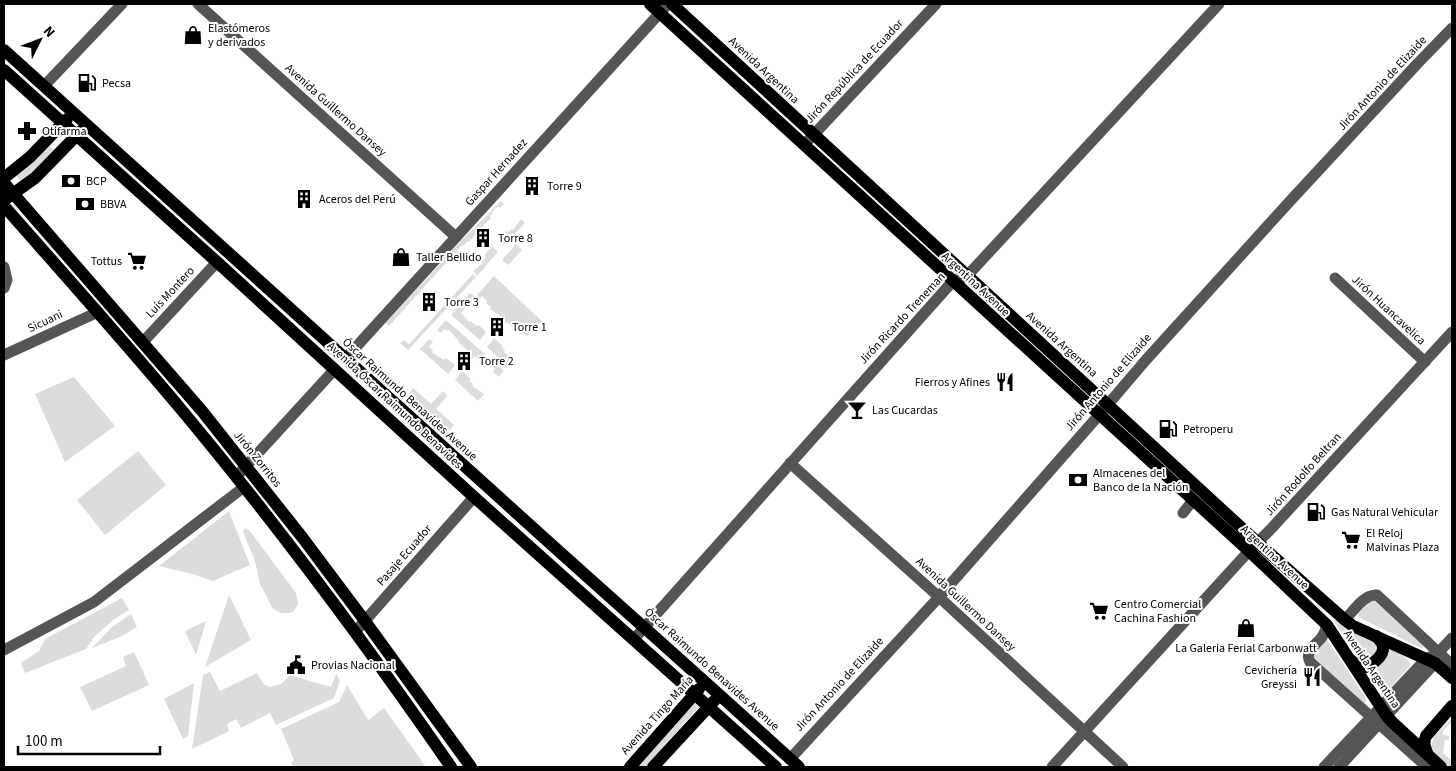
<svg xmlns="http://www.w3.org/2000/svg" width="1456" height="771" font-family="'Source Sans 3',sans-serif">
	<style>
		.green { fill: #dcdcdc }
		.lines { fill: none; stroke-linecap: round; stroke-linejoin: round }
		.minor { stroke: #555; stroke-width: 11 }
		.major { stroke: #000; stroke-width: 12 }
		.labels { text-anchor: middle; stroke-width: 4; stroke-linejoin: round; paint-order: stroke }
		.poi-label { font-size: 12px; fill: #000; stroke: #fff; text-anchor: start }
		.street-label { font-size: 12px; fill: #000; stroke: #fff }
	</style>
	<rect width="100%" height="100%" fill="#fff"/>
	<g class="green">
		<path d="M50,146L54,150L32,173L21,182L16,176Z"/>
		<path d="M501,201L504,204L500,208L498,206L492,212L493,213L490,216L491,218L483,226L485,228L480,235L477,233L469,242L468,241L463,246L462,245L457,250L458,252L455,255L451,251Z"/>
		<path d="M521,219L525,223L504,245L498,239L506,231L508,232L512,229L513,230Z"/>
		<path d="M516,244L522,250L508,265L502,260Z"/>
		<path d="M492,246L498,252L477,276L473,271L482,264L481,263L486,257L485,255Z"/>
		<path d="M450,253L452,256L389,326L386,323Z"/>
		<path d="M473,274L476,277L408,350L400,343L404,340L409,344Z"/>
		<path d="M494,276L545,324L543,325L539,323L527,336L517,329L516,330L507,322L505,324L498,319L500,316L490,309L491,307L486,303L487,301L482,296L480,298L477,295Z"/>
		<path d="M470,293L475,297L461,313L469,322L470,321L477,326L479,325L486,332L480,340L451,315Z"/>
		<path d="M446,320L504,371L499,377L493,372L495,369L489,364L488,365L484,362L483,364L475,356L473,358L466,352L467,350L458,342L459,341L449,330L448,331L444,329L441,333L437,330Z"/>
		<path d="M494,338L503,346L502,347L505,351L504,352L510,357L511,356L515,359L508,366L487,347Z"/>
		<path d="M429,339L433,342L429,347L433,350L432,352L444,360L446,358L455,365L448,374L420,349Z"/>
		<path d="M462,371L471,379L469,381L473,384L472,386L484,394L478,401L455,380Z"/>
		<path d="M74,377L115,426L65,462L35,394Z"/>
		<path d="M413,388L431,404L443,391L447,396L436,409L454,425L446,435L406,398Z"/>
		<path d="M138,451L166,485L105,535L77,500Z"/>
		<path d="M229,511L250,565L213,581L193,574L159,566Z"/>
		<path d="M245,528L250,531L296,593L298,604L293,612L290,613H281L273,609L260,584L255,561L243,532Z"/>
		<path d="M229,595L251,640L205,667Z"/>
		<path d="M122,598L129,610L113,620L94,637L86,649L25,673L21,663L39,651L45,639Z"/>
		<path d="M1373,598L1426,643L1421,648L1358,617L1359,612L1370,600Z"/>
		<path d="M131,614L137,627L120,637L92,648L112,627Z"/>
		<path d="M1333,620L1337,621L1401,654L1410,662V666L1388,690L1385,691L1380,690Z"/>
		<path d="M206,621L196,655L185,631Z"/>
		<path d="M1326,638L1365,697L1366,703L1365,704L1350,695L1310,654Z"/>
		<path d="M134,652L149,685L92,711L80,687L126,666L123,657Z"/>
		<path d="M210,672L220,691L257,673L263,684L270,687L281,684L290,675L331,687L336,674L340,681L334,698L276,725L270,713L241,728L236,719L227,724L229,731L192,749L203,675Z"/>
		<path d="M194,683L188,736L183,739L164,699Z"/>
		<path d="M347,685L368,720L384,708L426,767H293L291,763L294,760L281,729L339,702Z"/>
		<path d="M694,703L699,707L645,767H636Z"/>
		<path d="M1452,718V721L1443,731V735L1449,736V740H1445L1443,753L1452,761V767H1450L1435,753L1431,747L1434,737Z"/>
	</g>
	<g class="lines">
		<g class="minor">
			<path d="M198,4L456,237"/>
			<path d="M44,86L122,4"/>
			<path d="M804,145L936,4"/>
			<path d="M4,267L7,280L4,288"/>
			<path d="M1335,278L1425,362"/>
			<path d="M143,342L217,262"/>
			<path d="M4,355L98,312"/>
			<path d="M346,358L668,4"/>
			<path d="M790,463L939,597L1123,767"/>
			<path d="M236,477L335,369"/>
			<path d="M1183,513L1193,500"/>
			<path d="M1345,620C1354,610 1364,594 1377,595L1452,665"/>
			<path d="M1327,625C1326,629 1324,634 1322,637C1316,645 1304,651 1310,662L1427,767"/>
			<path d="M355,632L474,497"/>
			<path d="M634,639L953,281L967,276L1219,4"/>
			<path d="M4,650L94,602L244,487"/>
			<path d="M790,759L939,597L1099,415L1145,361L1291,200L1418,63L1452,28"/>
			<path d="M1052,767L1249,551L1270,530L1452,332"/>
			<path d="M1324,767L1426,659L1439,652L1452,638"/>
			<path d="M1339,767L1435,663L1437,657"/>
		</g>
		<g class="major">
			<path d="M650,4L1249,551L1327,625L1386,715L1392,722L1441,767"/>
			<path d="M672,4L1257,542L1345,620L1353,626L1426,659L1435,663L1452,678"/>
			<path d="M4,50C172,203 341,356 511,508C607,595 704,680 799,767"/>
			<path d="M4,70L217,262L474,497L776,767"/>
			<path d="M4,178L30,157L67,119"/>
			<path d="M4,183L202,411L302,537L365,621L471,767"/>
			<path d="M7,198L35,178L81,131"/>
			<path d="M4,206C63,273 123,340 180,408C276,523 366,644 451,767"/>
			<path d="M1352,661L1358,666L1363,668C1370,666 1384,657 1383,647C1383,643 1379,640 1376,636"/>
			<path d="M1428,755C1425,748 1423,743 1426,736L1452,706"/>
			<path d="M630,767L699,689"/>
			<path d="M653,767L715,700"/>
		</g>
	</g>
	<defs>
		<g id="shop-bare" transform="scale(1.5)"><path d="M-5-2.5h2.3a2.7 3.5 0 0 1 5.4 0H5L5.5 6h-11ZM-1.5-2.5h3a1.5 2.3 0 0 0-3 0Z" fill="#000" stroke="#fff" stroke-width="2.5" paint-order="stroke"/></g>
		<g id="fuel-bare" transform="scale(1.5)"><path d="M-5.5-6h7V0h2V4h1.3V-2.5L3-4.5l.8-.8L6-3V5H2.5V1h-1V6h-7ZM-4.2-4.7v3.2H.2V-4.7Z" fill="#000" stroke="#fff" stroke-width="2.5" paint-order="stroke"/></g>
		<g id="pharmacy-bare" transform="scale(1.5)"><path d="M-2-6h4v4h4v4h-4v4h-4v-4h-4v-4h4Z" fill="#000" stroke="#fff" stroke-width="2.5" paint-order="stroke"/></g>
		<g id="bank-bare" transform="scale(1.5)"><path d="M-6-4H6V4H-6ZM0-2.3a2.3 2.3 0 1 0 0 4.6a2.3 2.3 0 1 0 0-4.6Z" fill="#000" stroke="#fff" stroke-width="2.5" paint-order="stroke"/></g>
		<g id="building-bare" transform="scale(1.5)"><path d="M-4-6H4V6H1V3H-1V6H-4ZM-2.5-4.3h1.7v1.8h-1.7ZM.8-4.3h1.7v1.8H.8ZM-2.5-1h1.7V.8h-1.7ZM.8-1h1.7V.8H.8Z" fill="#000" stroke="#fff" stroke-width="2.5" paint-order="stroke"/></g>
		<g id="supermarket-bare" transform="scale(1.5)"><path d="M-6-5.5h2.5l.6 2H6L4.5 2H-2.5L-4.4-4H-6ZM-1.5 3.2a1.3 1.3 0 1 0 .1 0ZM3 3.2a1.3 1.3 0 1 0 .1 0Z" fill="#000" stroke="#fff" stroke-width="2.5" paint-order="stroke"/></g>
		<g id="restaurant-bare" transform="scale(1.5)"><path d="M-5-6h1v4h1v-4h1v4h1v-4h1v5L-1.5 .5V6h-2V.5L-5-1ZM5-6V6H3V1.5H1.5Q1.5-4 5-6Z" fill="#000" stroke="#fff" stroke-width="2.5" paint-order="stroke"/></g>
		<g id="bar-bare" transform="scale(1.5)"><path d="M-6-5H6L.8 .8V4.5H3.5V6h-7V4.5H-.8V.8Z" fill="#000" stroke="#fff" stroke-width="2.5" paint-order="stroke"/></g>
		<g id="civic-bare" transform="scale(1.5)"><path d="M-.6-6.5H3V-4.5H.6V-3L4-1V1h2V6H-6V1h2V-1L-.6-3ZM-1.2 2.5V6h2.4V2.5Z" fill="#000" stroke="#fff" stroke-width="2.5" paint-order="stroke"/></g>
	</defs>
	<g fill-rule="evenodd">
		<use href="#shop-bare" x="193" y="35"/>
		<use href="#fuel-bare" x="87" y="83"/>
		<use href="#pharmacy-bare" x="27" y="131"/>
		<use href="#bank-bare" x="71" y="181"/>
		<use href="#building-bare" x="532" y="186"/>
		<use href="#building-bare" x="304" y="199"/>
		<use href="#bank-bare" x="85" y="204"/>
		<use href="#building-bare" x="483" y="238"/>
		<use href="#shop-bare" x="401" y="257"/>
		<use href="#supermarket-bare" x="137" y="261"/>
		<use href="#building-bare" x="429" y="302"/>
		<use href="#building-bare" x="497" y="327"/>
		<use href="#building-bare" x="464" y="361"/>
		<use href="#restaurant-bare" x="1005" y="382"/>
		<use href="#bar-bare" x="857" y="410"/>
		<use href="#fuel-bare" x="1168" y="429"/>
		<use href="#bank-bare" x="1078" y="480"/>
		<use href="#fuel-bare" x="1316" y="512"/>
		<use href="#supermarket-bare" x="1351" y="540"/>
		<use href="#supermarket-bare" x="1099" y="611"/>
		<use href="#shop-bare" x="1246" y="628"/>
		<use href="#civic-bare" x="296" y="665"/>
		<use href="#restaurant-bare" x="1312" y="677"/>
	</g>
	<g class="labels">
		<g class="poi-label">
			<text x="208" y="32">Elastómeros<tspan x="208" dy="14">y derivados</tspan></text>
			<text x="102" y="87">Pecsa</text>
			<text x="42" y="135">Otifarma</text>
			<text x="86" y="185">BCP</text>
			<text x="547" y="190">Torre 9</text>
			<text x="319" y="203">Aceros del Perú</text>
			<text x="100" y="208">BBVA</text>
			<text x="498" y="242">Torre 8</text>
			<text x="416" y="261">Taller Bellido</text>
			<text x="122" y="265" text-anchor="end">Tottus</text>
			<text x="444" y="306">Torre 3</text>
			<text x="512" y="331">Torre 1</text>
			<text x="479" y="365">Torre 2</text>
			<text x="990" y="386" text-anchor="end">Fierros y Afines</text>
			<text x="872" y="414">Las Cucardas</text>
			<text x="1183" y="433">Petroperu</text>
			<text x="1093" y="477">Almacenes del<tspan x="1093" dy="14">Banco de la Nación</tspan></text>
			<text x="1331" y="516">Gas Natural Vehicular</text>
			<text x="1366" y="537">El Reloj<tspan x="1366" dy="14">Malvinas Plaza</tspan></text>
			<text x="1114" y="608">Centro Comercial<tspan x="1114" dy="14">Cachina Fashion</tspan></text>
			<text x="1246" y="652" text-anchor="middle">La Galeria Ferial Carbonwatt</text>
			<text x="311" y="669">Provias Nacional</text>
			<text x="1297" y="674" text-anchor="end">Cevichería<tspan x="1297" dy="14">Greyssi</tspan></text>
		</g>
		<g class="street-label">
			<text transform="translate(764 70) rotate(43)" y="4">Avenida Argentina</text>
			<text transform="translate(854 71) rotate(-47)" y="4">Jirón República de Ecuador</text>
			<text transform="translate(1382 83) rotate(-47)" y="4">Jirón Antonio de Elizaide</text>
			<text transform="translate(336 110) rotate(42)" y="4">Avenida Guillermo Dansey</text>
			<text transform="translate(496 172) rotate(-48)" y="4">Gaspar Hernadez</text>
			<text transform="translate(976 284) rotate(43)" y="4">Argentina Avenue</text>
			<text transform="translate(170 292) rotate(-47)" y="4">Luís Montero</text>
			<text transform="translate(1389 310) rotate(43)" y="4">Jirón Huancavelica</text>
			<text transform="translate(902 318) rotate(-47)" y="4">Jirón Ricardo Treneman</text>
			<text transform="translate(45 321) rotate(-25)" y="4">Sicuani</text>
			<text transform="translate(1062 344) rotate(42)" y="4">Avenida Argentina</text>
			<text transform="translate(1108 382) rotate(-49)" y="4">Jirón Antonio de Elizaide</text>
			<text transform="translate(410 399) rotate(42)" y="4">Óscar Raimundo Benavides Avenue</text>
			<text transform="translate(395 405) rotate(43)" y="4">Avenida Óscar Raimundo Benavides</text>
			<text transform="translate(258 459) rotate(51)" y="4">Jirón Zorritos</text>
			<text transform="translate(1303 474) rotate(-48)" y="4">Jirón Rodolfo Beltran</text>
			<text transform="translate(404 555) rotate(-49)" y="4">Pasaje Ecuador</text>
			<text transform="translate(1275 557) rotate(43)" y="4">Argentina Avenue</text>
			<text transform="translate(966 604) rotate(43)" y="4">Avenida Guillermo Dansey</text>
			<text transform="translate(712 669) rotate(42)" y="4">Óscar Raimundo Benavides Avenue</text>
			<text transform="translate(1372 669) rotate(56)" y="4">Avenida Argentina</text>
			<text transform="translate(839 684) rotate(-47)" y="4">Jirón Antonio de Elizaide</text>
			<text transform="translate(657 715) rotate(-48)" y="4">Avenida Tingo María</text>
		</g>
	</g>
	<rect width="1456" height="771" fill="none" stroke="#000000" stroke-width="10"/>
	<g transform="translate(40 40) rotate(48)" stroke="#ffffff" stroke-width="4" paint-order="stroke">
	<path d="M0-4L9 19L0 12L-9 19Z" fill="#000000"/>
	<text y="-8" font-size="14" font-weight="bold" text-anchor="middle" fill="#000000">N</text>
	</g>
	<path d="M18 746v8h142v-8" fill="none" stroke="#000000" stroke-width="2.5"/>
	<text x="25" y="746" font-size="15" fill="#000000" stroke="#ffffff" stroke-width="4" paint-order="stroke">100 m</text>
</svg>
